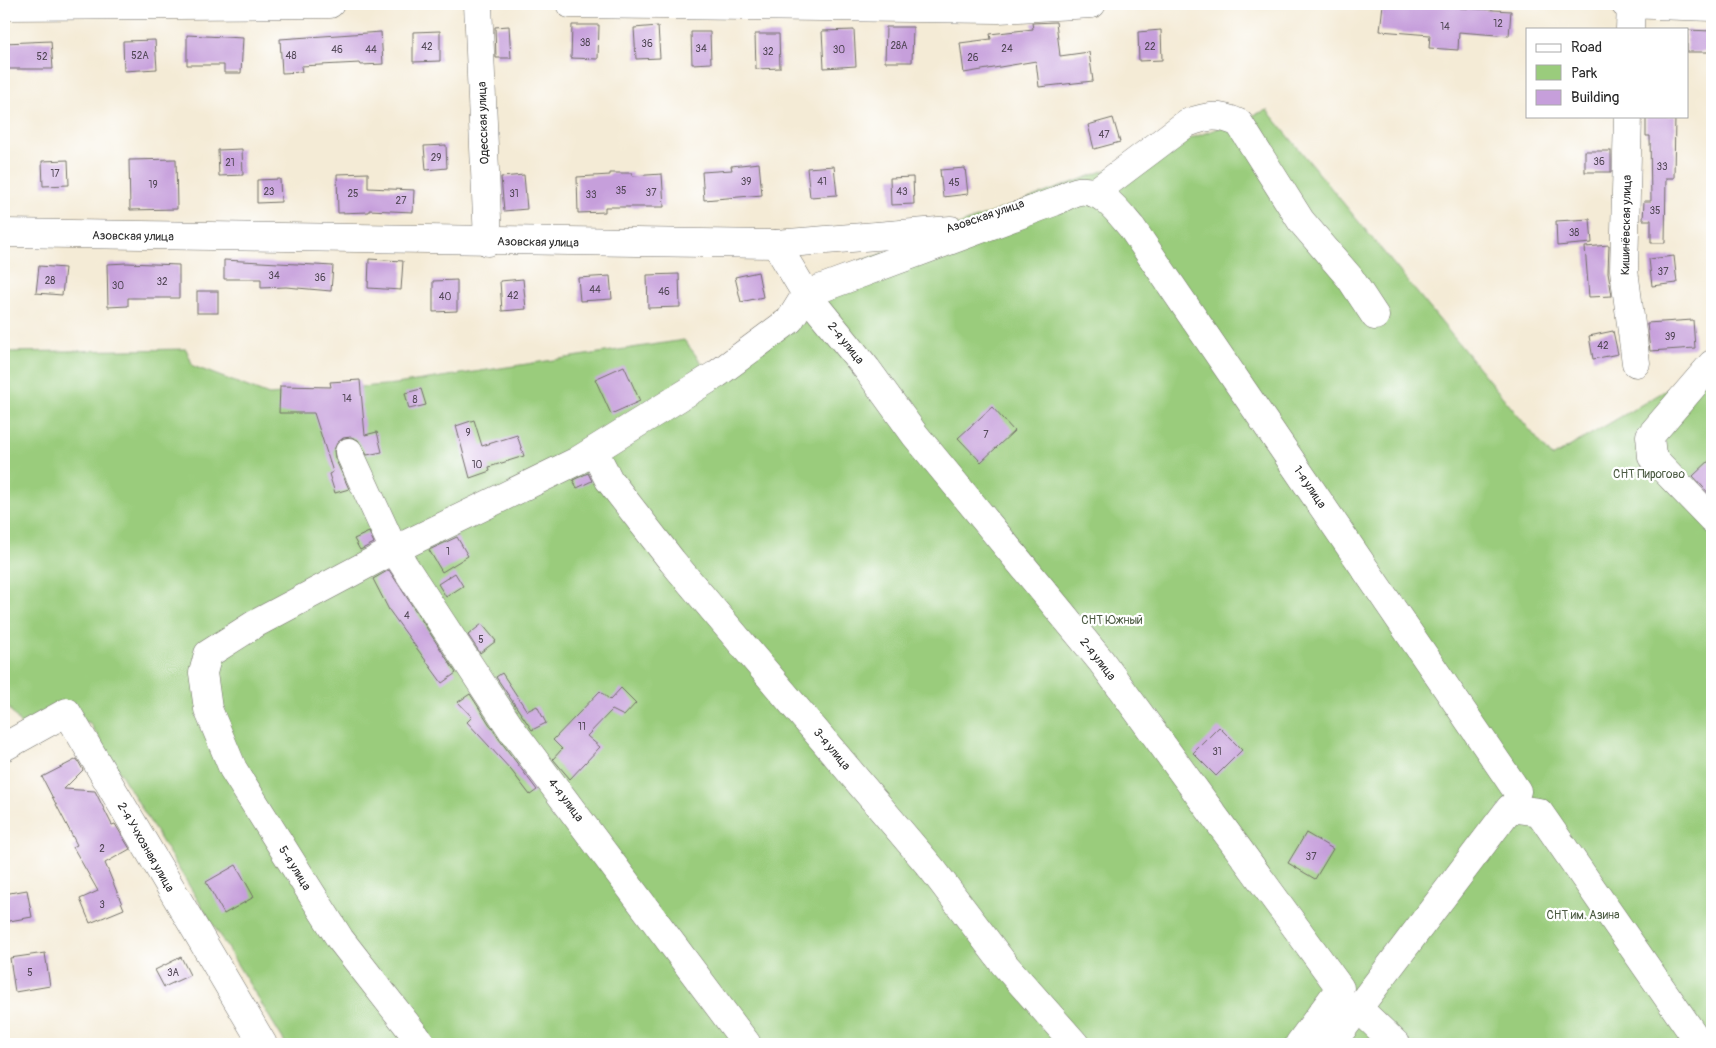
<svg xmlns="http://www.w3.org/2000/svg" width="1716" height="1048" font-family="Pangolin,sans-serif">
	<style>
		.green { fill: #9acc7c; stroke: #627c54 }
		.building { fill: #c69fdb }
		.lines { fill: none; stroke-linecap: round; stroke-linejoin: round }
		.minor-casing { stroke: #716e67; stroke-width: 29 }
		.minor { stroke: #fff; stroke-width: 28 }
		.labels { text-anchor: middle; stroke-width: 4.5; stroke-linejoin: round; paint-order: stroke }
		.number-label { font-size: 10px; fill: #524857 }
		.street-label { font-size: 12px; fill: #2b2b2b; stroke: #fff }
		.park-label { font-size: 12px; fill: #4c5b43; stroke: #fff }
	</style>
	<rect width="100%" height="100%" fill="#fff"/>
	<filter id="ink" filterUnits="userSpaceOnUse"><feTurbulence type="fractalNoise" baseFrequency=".02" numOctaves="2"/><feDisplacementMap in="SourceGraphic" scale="10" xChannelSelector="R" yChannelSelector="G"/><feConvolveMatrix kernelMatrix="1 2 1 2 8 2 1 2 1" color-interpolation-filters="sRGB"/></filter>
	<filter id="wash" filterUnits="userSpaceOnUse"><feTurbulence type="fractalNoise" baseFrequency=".0096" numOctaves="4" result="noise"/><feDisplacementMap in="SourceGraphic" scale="20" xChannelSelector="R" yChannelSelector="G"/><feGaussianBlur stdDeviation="1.12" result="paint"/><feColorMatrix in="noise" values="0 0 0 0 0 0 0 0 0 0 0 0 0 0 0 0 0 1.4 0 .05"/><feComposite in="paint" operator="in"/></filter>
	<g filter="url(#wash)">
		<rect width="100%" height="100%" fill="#f4ebd6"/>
		<path class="green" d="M1267,110L1552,457L1704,368L1712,359V1044H286L89,722L21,725L4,701V352L186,349L193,366L269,395L396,384L684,340L708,371L835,271Z"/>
		<g id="blocks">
			<g class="building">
				<path d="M1383,4H1461L1460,8L1511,11L1509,36L1459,32L1458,50L1429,48L1430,35L1380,31Z"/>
				<path d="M1056,22L1060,56L1089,52L1093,81L1039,87L1036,61L964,73L960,43L991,39L990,34L1033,29L1032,23Z"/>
				<path d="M572,25H599L598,59L571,58Z"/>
				<path d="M509,26L511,58H496L495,27Z"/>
				<path d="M658,26L660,58L636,59L634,28Z"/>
				<path d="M886,27H913L912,62H885Z"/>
				<path d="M854,30L856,66L824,68L822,31Z"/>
				<path d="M1161,30L1162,60L1139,61L1138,32Z"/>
				<path d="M1687,30L1712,31V52H1687Z"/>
				<path d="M440,31V61L413,62V32Z"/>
				<path d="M381,32L383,64L361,65L360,63L301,66L302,72L282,73L280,39Z"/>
				<path d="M691,32H710L711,63L692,64Z"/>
				<path d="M755,34H779L780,68L756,69Z"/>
				<path d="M187,35L243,38L241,73H224V65H187Z"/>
				<path d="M155,40L157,69L124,71L123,41Z"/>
				<path d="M51,41L53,69H4V43Z"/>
				<path d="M1646,116H1675L1674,178H1666L1665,243H1651V220H1643L1644,201H1651L1650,136H1646Z"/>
				<path d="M1113,118L1120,142L1094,149L1088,125Z"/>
				<path d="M446,145L447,168L426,170L424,146Z"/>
				<path d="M242,149L243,175L219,176L218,150Z"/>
				<rect x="1585" y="151" width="26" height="21"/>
				<path d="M176,159L177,209L130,210L129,160Z"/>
				<path d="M68,160L69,185L43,186L42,161Z"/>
				<path d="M759,163L762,195L704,200L702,172L732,170L731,166Z"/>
				<path d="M834,166L837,195L810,197L807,168Z"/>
				<path d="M965,168L968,194L943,197L940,170Z"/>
				<path d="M368,173V188L414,190L413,212L369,210V212L338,213L337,174Z"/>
				<path d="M610,173H632V176L662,174L664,207H605V212L578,213L577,177L610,175Z"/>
				<path d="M524,175L527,209L504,211L501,177Z"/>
				<path d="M913,177L914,204L891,205L890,178Z"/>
				<path d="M280,179L281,202L257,203V180Z"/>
				<path d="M1590,219L1592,243L1557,246L1556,221Z"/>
				<path d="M1609,245L1608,272L1612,296L1589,297L1585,247Z"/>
				<path d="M1674,256L1677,283L1652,286L1649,259Z"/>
				<path d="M369,259L403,261L401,290L368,288Z"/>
				<path d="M224,260L333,266L331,291L286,287L261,288V279H224Z"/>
				<path d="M127,263L179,265V298H128V306L108,307L107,264Z"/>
				<path d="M39,266L65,268L62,295L36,293Z"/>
				<path d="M758,272L763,297L741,302L735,277Z"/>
				<path d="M679,274L680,307L648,308L647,275Z"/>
				<path d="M610,276L612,299L580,301L578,278Z"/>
				<path d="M523,279L526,309L502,311L500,281Z"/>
				<path d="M457,280V311L433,312V281Z"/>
				<rect x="197" y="291" width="21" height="22"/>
				<path d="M1693,320L1695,348L1650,351L1647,323Z"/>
				<path d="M1613,331L1618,354L1593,359L1589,336Z"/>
				<path d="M624,366L640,401L611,414L595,379Z"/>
				<path d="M360,380L365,435L377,432L382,452L367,455L358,440L351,437L343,438L337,443L334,450L335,458L349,489L335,493L329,474L333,472L314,413H279L280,386L331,387L330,382Z"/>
				<path d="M421,389L426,405L409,409L405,393Z"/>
				<path d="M992,407L1014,431L981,462L958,438Z"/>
				<path d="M474,420L482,446L517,435L524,456L489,467L490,471L470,478L456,426Z"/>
				<path d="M1712,458V497L1693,476Z"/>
				<path d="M588,473L592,481L577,488L573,480Z"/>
				<path d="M369,532L374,543L360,550L354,539Z"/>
				<path d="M457,537L468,556L442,572L429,550Z"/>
				<path d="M389,570L456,673L442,683L389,610L373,579Z"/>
				<path d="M455,573L463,586L446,597L438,584Z"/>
				<path d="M482,624L496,641L480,653L468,635Z"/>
				<path d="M502,673L527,711L537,706L546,723L532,730L496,677Z"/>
				<path d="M621,688L636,703L624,716L612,710L587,736L600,747L570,779L553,759L562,749L553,740L600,691L610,700Z"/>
				<path d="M470,694L499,739L537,790L530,795L511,770L467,722L472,717L458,702Z"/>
				<path d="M1219,727L1242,750L1216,776L1193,753Z"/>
				<path d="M77,759L83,770L64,789L95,791L112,825L115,824L130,849L105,863L124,909L90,923L80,899L98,891L73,847L77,845L42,777Z"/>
				<path d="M1306,833L1333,849L1315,879L1288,863Z"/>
				<path d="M236,865L254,897L224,914L206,882Z"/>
				<path d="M27,890L32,917L4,922V894Z"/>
				<path d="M45,953L50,986L15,992L10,958Z"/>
				<path d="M181,957L190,975L164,987L155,970Z"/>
			</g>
		</g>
	</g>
	<g filter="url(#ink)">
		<use href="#blocks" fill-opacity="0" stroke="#716e67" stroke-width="1"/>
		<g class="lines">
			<g class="minor-casing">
				<g id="minor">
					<path d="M478,4L488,242"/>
					<path d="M570,4L998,9L1092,4"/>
					<path d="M1625,4L1712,7"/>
					<path d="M4,6L330,4"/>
					<path d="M1630,29L1631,4"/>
					<path d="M1628,116L1624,270L1636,363"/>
					<path d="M1094,193L1187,123C1209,115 1218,114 1239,123L1301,221L1350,278L1375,316"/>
					<path d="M4,233L776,244L951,230"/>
					<path d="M776,244L806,294L867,369L915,435L1101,661L1340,988L1299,1044"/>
					<path d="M1712,364L1650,436L1652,457L1712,519"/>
					<path d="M594,451L609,480L672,561L933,870L1004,964L1075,1044"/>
					<path d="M349,452L394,550L512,730L747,1044"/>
					<path d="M4,747L67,712L263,1044"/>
					<path d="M1358,1008L1396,1044"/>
					<path d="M422,1044L340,939L233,769L208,709L203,673L208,654L255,624L394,550L577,461L717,374L790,320L806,294L1054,202C1061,199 1071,192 1079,191C1102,188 1119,213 1132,228L1517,791"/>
					<path d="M1331,1044L1510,808L1539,812L1700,1044"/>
				</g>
			</g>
			<use href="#minor" class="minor"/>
		</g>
	</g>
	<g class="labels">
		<g class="number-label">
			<text x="1498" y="27">12</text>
			<text x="1445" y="30">14</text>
			<text x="585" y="46">38</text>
			<text x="647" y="47">36</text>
			<text x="899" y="49">28А</text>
			<text x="427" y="50">42</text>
			<text x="1150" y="50">22</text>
			<text x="701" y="52">34</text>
			<text x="1007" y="52">24</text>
			<text x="337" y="53">46</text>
			<text x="371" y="53">44</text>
			<text x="839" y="53">30</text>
			<text x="768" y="55">32</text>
			<text x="140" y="59">52А</text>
			<text x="291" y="59">48</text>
			<text x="42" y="60">52</text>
			<text x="973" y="61">26</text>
			<text x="1104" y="138">47</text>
			<text x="436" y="161">29</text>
			<text x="1599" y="165">36</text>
			<text x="230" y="166">21</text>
			<text x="1662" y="170">33</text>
			<text x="55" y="177">17</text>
			<text x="746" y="185">39</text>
			<text x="822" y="185">41</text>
			<text x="954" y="186">45</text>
			<text x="153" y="188">19</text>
			<text x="621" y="194">35</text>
			<text x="269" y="195">23</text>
			<text x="902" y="195">43</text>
			<text x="651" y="196">37</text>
			<text x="353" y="197">25</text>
			<text x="514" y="197">31</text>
			<text x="591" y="198">33</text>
			<text x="401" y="204">27</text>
			<text x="1655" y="214">35</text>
			<text x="1574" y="236">38</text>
			<text x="1663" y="275">37</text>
			<text x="274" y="279">34</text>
			<text x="320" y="281">36</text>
			<text x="50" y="284">28</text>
			<text x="162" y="285">32</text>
			<text x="118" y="289">30</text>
			<text x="595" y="293">44</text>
			<text x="664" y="295">46</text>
			<text x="513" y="299">42</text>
			<text x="445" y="300">40</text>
			<text x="1670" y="340">39</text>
			<text x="1603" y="349">42</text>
			<text x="347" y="402">14</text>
			<text x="415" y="403">8</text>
			<text x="468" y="436">9</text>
			<text x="986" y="438">7</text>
			<text x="477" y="468">10</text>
			<text x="448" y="555">1</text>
			<text x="407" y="619">4</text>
			<text x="481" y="643">5</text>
			<text x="582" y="730">11</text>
			<text x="1217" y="755">31</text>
			<text x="102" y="852">2</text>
			<text x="1311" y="860">37</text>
			<text x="102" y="908">3</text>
			<text x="30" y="976">5</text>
			<text x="173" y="976">3А</text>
		</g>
		<g class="street-label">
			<text transform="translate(483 123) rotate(-92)" y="4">Одесская улица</text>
			<text transform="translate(985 216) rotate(-19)" y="4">Азовская улица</text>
			<text transform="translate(1626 225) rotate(-89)" y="4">Кишинёвская улица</text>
			<text transform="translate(133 236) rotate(1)" y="4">Азовская улица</text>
			<text transform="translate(538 242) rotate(1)" y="4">Азовская улица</text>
			<text transform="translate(846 343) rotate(51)" y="4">2-я улица</text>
			<text transform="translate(1310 487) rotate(56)" y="4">1-я улица</text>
			<text transform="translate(1098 659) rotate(52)" y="4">2-я улица</text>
			<text transform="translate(832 749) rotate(50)" y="4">3-я улица</text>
			<text transform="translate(566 800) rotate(53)" y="4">4-я улица</text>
			<text transform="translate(146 847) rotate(60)" y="4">2-я Учхозная улица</text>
			<text transform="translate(295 868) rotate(58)" y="4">5-я улица</text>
		</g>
		<g class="park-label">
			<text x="1649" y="478">СНТ Пирогово</text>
			<text x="1112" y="624">СНТ Южный</text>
			<text x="1583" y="919">СНТ им. Азина</text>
		</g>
	</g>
	<rect width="1716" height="1048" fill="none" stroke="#fff" stroke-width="20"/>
	<rect x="1526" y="28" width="162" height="90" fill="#ffffff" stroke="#aaaaaa"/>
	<rect x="1536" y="44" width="25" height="8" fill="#ffffff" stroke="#aaaaaa"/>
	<text x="1571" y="52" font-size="15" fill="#2b2b2b">Road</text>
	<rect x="1536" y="65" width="25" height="15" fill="#9acc7c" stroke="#aaaaaa"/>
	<text x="1571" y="78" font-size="15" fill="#2b2b2b">Park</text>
	<rect x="1536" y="90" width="25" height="15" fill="#c69fdb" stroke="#aaaaaa"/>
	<text x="1571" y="102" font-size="15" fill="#2b2b2b">Building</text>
</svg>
